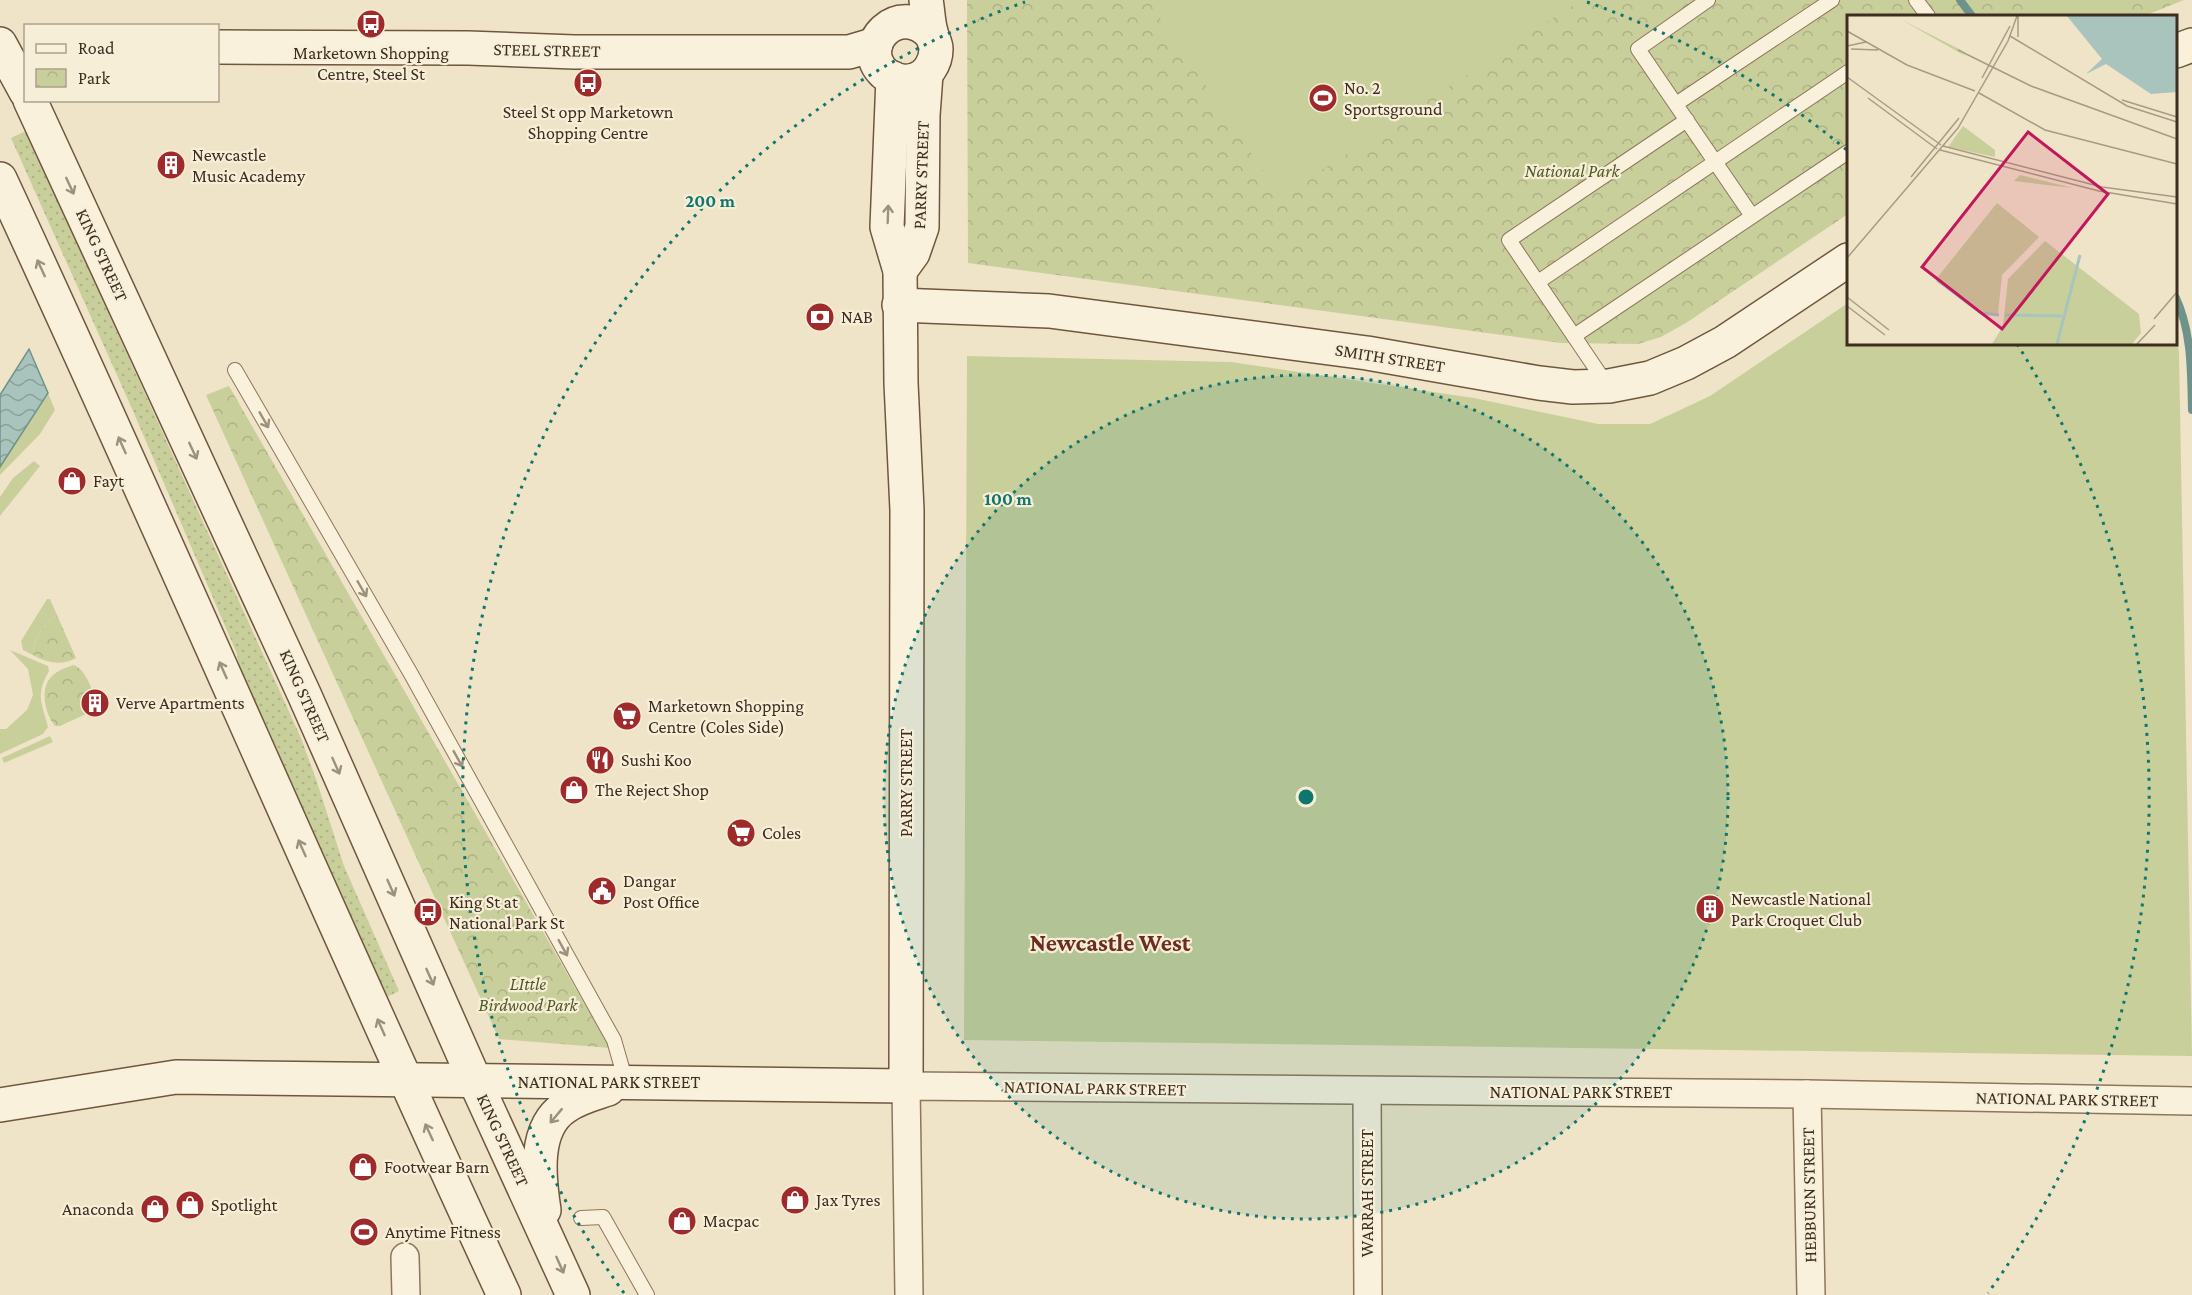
<svg xmlns="http://www.w3.org/2000/svg" width="2192" height="1295" font-family="'Crimson Pro',serif">
	<style>
		.grass { fill: url(#grass-dots) }
		.park { fill: url(#park-crowns) }
		.garden { fill: #c9cf9b }
		.water { fill: url(#water-waves); stroke: #6f938a; stroke-width: 1.5 }
		.lines { fill: none; stroke-linecap: round; stroke-linejoin: round }
		.stream { stroke: #6f938a; stroke-width: 8 }
		.lane-casing { stroke: #8d765c; stroke-width: 16 }
		.street-casing { stroke: #8d765c; stroke-width: 30 }
		.secondary-casing { stroke: #6f573f; stroke-width: 36 }
		.lane { stroke: #faf1dc; stroke-width: 14 }
		.street { stroke: #faf1dc; stroke-width: 27 }
		.secondary { stroke: #faf1dc; stroke-width: 33 }
		.oneway { stroke: #9c907e }
		.ring { fill: none; stroke: #0f766e; stroke-width: 3; stroke-dasharray: 3 6 }
		.labels { text-anchor: middle; stroke-width: 4.5; stroke-linejoin: round; paint-order: stroke }
		.street-label { font-size: 18px; fill: #3d2e20; stroke: #f7eed8 }
		.poi-label { font-size: 18px; fill: #3d2e20; stroke: #f7eed8; text-anchor: start }
		.park-label { font-size: 18px; font-style: italic; fill: #4d5a26; stroke: #f7eed8 }
		.district-label { font-size: 24px; font-weight: bold; fill: #6b2e1e; stroke: #f7eed8 }
		.inset-river { fill: none; stroke: #a9c4bc; stroke-width: 3 }
		.inset-road { fill: none; stroke: #a89b85; stroke-width: 1.5 }
		.view { fill: #c2185b; fill-opacity: 0.15; stroke: #c2185b; stroke-width: 3 }
		.inset-edge { fill: none; stroke: #3d2e20; stroke-width: 3 }
		.centre { fill: #0f766e; stroke: #f7eed8; stroke-width: 3 }
		.ring-label { font-size: 18px; text-anchor: middle; font-weight: bold; fill: #0f766e; stroke: #f7eed8; stroke-width: 4.5; stroke-linejoin: round; paint-order: stroke }
	</style>
	<defs>
		<pattern id="grass-dots" width="8" height="8" patternUnits="userSpaceOnUse" patternTransform="scale(1.5)"><rect width="8" height="8" fill="#c9cf9b"/><path d="M2 2h.1M6 6h.1" fill="none" stroke="#aeb285" stroke-width="1.8" stroke-linecap="round"/></pattern>
		<pattern id="park-crowns" width="20" height="18" patternUnits="userSpaceOnUse" patternTransform="scale(1.5)"><rect width="20" height="18" fill="#c9cf9b"/><path d="M2 6a3 3 0 1 1 6 0M12 15a3 3 0 1 1 6 0" fill="none" stroke="#aeb285"/></pattern>
		<pattern id="water-waves" width="16" height="10" patternUnits="userSpaceOnUse" patternTransform="scale(1.5)"><rect width="16" height="10" fill="#a9c4bc"/><path d="M0 5q4-4 8 0t8 0" fill="none" stroke="#8ba098"/></pattern>
	</defs>
	<rect width="100%" height="100%" fill="#f0e4c8"/>
	<path class="grass" d="M26,131L301,738L316,779L344,866L399,991L387,997L240,673L237,654L133,411L11,138Z"/>
	<g class="park">
		<path d="M967,0H2184L2144,16H1848V214L1686,323L1661,337L1638,344L1561,343L968,263Z"/>
		<path d="M229,386L610,1048L499,1039L206,395Z"/>
		<path d="M57,615L76,658C63,666 46,663 33,655C33,638 43,625 57,615Z"/>
		<path d="M74,665C86,670 96,694 94,706L86,714L60,726H55C45,714 39,688 52,676C58,670 67,667 74,665Z"/>
	</g>
	<g class="garden">
		<path d="M1148,0H1581L1281,197Z"/>
		<path d="M2020,0H2144L2109,16H2028Z"/>
		<path d="M1848,303V344H2176V332L2179,353L2192,1056L964,1040L967,356L1231,362L1474,398L1598,424H1650L1710,396Z"/>
		<path d="M48,393L55,410L40,434L0,475V467Z"/>
		<path d="M34,461L40,466L0,516V497L13,478Z"/>
		<path d="M47,599H50L57,615C43,625 33,638 33,655L23,650L21,641Z"/>
		<path d="M10,650L48,666L49,671C35,696 42,702 48,727L43,734L0,754V729H6L27,710L33,695L28,669Z"/>
		<path d="M50,736L53,742L4,763L2,758Z"/>
	</g>
	<path class="water" d="M29,349L48,393L0,467V395Z"/>
	<g class="lines">
		<g class="stream">
			<path d="M1960,0L1972,16"/>
			<path d="M2176,298C2192,333 2191,372 2192,410"/>
		</g>
		<g class="lane-casing">
			<g id="lane">
				<path d="M1708,0L1638,49L1752,216"/>
				<path d="M1916,0L1928,16"/>
				<path d="M1676,104L1832,0"/>
				<path d="M1538,282L1848,72"/>
				<path d="M1574,336L1848,152"/>
				<path d="M235,370L411,674L600,1015L614,1040L626,1082"/>
				<path d="M1607,385L1509,240L1687,120"/>
				<path d="M581,1218L603,1217L647,1295"/>
			</g>
		</g>
		<g class="street-casing">
			<g id="street">
				<path d="M1367,1091L1368,1295"/>
				<path d="M1807,1094L1811,1295"/>
				<path d="M405,1257L406,1295"/>
				<path d="M909,1295L906,1086L1807,1094L2192,1101"/>
			</g>
		</g>
		<g class="secondary-casing">
			<g id="secondary">
				<path d="M926,0C928,10 928,22 931,32C932,38 936,43 936,49C936,63 927,77 914,80C903,83 892,80 884,73C855,45 899,0 931,34"/>
				<path d="M0,44L26,92"/>
				<path d="M218,47L468,48L574,52H849L876,44"/>
				<path d="M2176,51L2192,45"/>
				<path d="M30,100L304,694L475,1081L573,1295"/>
				<path d="M0,179C172,549 332,925 504,1295"/>
				<path d="M900,271L913,253L922,227L923,115L926,74"/>
				<path d="M899,305L1049,311L1367,353L1539,383L1573,387L1609,386L1650,378L1686,363L1725,342L1848,260"/>
				<path d="M0,1105L176,1077L906,1086L907,510L901,383L900,271L887,227L893,78"/>
				<path d="M544,1210C539,1178 533,1128 565,1107C577,1098 593,1094 608,1089"/>
			</g>
		</g>
		<use href="#lane" class="lane"/>
		<use href="#street" class="street"/>
		<use href="#secondary" class="secondary"/>
	</g>
	<defs><path id="oneway-shaft" d="M-6 0H5M1.5-3L5.5 0L1.5 3" fill="none" stroke-width="1.6" stroke-linecap="round" stroke-linejoin="round" transform="scale(1.5)"/></defs>
	<g class="oneway">
		<use href="#oneway-shaft" transform="translate(70 186) rotate(65)"/>
		<use href="#oneway-shaft" transform="translate(888 214) rotate(-88)"/>
		<use href="#oneway-shaft" transform="translate(41 268) rotate(-115)"/>
		<use href="#oneway-shaft" transform="translate(264 420) rotate(60)"/>
		<use href="#oneway-shaft" transform="translate(122 445) rotate(-114)"/>
		<use href="#oneway-shaft" transform="translate(193 451) rotate(65)"/>
		<use href="#oneway-shaft" transform="translate(362 589) rotate(60)"/>
		<use href="#oneway-shaft" transform="translate(223 670) rotate(-114)"/>
		<use href="#oneway-shaft" transform="translate(458 759) rotate(61)"/>
		<use href="#oneway-shaft" transform="translate(336 766) rotate(66)"/>
		<use href="#oneway-shaft" transform="translate(302 848) rotate(-114)"/>
		<use href="#oneway-shaft" transform="translate(391 888) rotate(66)"/>
		<use href="#oneway-shaft" transform="translate(563 948) rotate(61)"/>
		<use href="#oneway-shaft" transform="translate(430 977) rotate(66)"/>
		<use href="#oneway-shaft" transform="translate(381 1027) rotate(-114)"/>
		<use href="#oneway-shaft" transform="translate(556 1116) rotate(130)"/>
		<use href="#oneway-shaft" transform="translate(429 1132) rotate(-115)"/>
		<use href="#oneway-shaft" transform="translate(560 1265) rotate(66)"/>
	</g>
	<circle cx="1306" cy="797" r="422" fill="#0f766e" fill-opacity=".12"/>
	<g class="ring">
		<circle cx="1306" cy="797" r="422"/>
		<path d="M624 1293A843 843 0 0 1 1025 2M1587 2A843 843 0 0 1 1848 151M2017 344A843 843 0 0 1 1988 1293"/>
	</g>
	<defs>
		<g id="bus-disc" transform="scale(1.5)"><circle r="9.5" fill="#9e2a2b" stroke="#f7eed8"/><path d="M-5-6H5V4H4V6H2V4H-2V6H-4V4H-5ZM-3.5-4V0h7V-4ZM-3.5 1.2v1.5H-2V1.2ZM2 1.2v1.5H3.5V1.2Z" fill="#fff"/></g>
		<g id="stadium-disc" transform="scale(1.5)"><circle r="9.5" fill="#9e2a2b" stroke="#f7eed8"/><path d="M0-5a6.5 5 0 1 0 0 10a6.5 5 0 1 0 0-10ZM-3.5-1.8h7v3.6h-7Z" fill="#fff"/></g>
		<g id="building-disc" transform="scale(1.5)"><circle r="9.5" fill="#9e2a2b" stroke="#f7eed8"/><path d="M-4-6H4V6H1V3H-1V6H-4ZM-2.5-4.3h1.7v1.8h-1.7ZM.8-4.3h1.7v1.8H.8ZM-2.5-1h1.7V.8h-1.7ZM.8-1h1.7V.8H.8Z" fill="#fff"/></g>
		<g id="bank-disc" transform="scale(1.5)"><circle r="9.5" fill="#9e2a2b" stroke="#f7eed8"/><path d="M-6-4H6V4H-6ZM0-2.3a2.3 2.3 0 1 0 0 4.6a2.3 2.3 0 1 0 0-4.6Z" fill="#fff"/></g>
		<g id="shop-disc" transform="scale(1.5)"><circle r="9.5" fill="#9e2a2b" stroke="#f7eed8"/><path d="M-5-2.5h2.3a2.7 3.5 0 0 1 5.4 0H5L5.5 6h-11ZM-1.5-2.5h3a1.5 2.3 0 0 0-3 0Z" fill="#fff"/></g>
		<g id="supermarket-disc" transform="scale(1.5)"><circle r="9.5" fill="#9e2a2b" stroke="#f7eed8"/><path d="M-6-5.5h2.5l.6 2H6L4.5 2H-2.5L-4.4-4H-6ZM-1.5 3.2a1.3 1.3 0 1 0 .1 0ZM3 3.2a1.3 1.3 0 1 0 .1 0Z" fill="#fff"/></g>
		<g id="restaurant-disc" transform="scale(1.5)"><circle r="9.5" fill="#9e2a2b" stroke="#f7eed8"/><path d="M-5-6h1v4h1v-4h1v4h1v-4h1v5L-1.5 .5V6h-2V.5L-5-1ZM5-6V6H3V1.5H1.5Q1.5-4 5-6Z" fill="#fff"/></g>
		<g id="civic-disc" transform="scale(1.5)"><circle r="9.5" fill="#9e2a2b" stroke="#f7eed8"/><path d="M-.6-6.5H3V-4.5H.6V-3L4-1V1h2V6H-6V1h2V-1L-.6-3ZM-1.2 2.5V6h2.4V2.5Z" fill="#fff"/></g>
	</defs>
	<g fill-rule="evenodd">
		<use href="#bus-disc" x="371" y="24"/>
		<use href="#bus-disc" x="588" y="83"/>
		<use href="#stadium-disc" x="1323" y="98"/>
		<use href="#building-disc" x="171" y="165"/>
		<use href="#bank-disc" x="820" y="317"/>
		<use href="#shop-disc" x="72" y="481"/>
		<use href="#building-disc" x="95" y="703"/>
		<use href="#supermarket-disc" x="627" y="716"/>
		<use href="#restaurant-disc" x="600" y="760"/>
		<use href="#shop-disc" x="574" y="790"/>
		<use href="#supermarket-disc" x="741" y="833"/>
		<use href="#civic-disc" x="602" y="891"/>
		<use href="#building-disc" x="1710" y="909"/>
		<use href="#bus-disc" x="428" y="912"/>
		<use href="#shop-disc" x="363" y="1167"/>
		<use href="#shop-disc" x="795" y="1200"/>
		<use href="#shop-disc" x="190" y="1205"/>
		<use href="#shop-disc" x="155" y="1209"/>
		<use href="#shop-disc" x="682" y="1221"/>
		<use href="#stadium-disc" x="364" y="1232"/>
	</g>
	<g class="labels">
		<g class="street-label">
			<text transform="translate(547 50) rotate(1)" y="6">STEEL STREET</text>
			<text transform="translate(921 175) rotate(-88)" y="6">PARRY STREET</text>
			<text transform="translate(102 255) rotate(65)" y="6">KING STREET</text>
			<text transform="translate(1390 358) rotate(9)" y="6">SMITH STREET</text>
			<text transform="translate(305 696) rotate(66)" y="6">KING STREET</text>
			<text transform="translate(906 783) rotate(-90)" y="6">PARRY STREET</text>
			<text x="609" y="1088">NATIONAL PARK STREET</text>
			<text transform="translate(1095 1088) rotate(1)" y="6">NATIONAL PARK STREET</text>
			<text x="1581" y="1098">NATIONAL PARK STREET</text>
			<text transform="translate(2067 1099) rotate(1)" y="6">NATIONAL PARK STREET</text>
			<text transform="translate(503 1140) rotate(65)" y="6">KING STREET</text>
			<text transform="translate(1367 1193) rotate(-90)" y="6">WARRAH STREET</text>
			<text transform="translate(1809 1195) rotate(-91)" y="6">HEBBURN STREET</text>
		</g>
		<g class="poi-label">
			<text x="371" y="59" text-anchor="middle">Marketown Shopping<tspan x="371" dy="21">Centre, Steel St</tspan></text>
			<text x="1344" y="94">No. 2<tspan x="1344" dy="21">Sportsground</tspan></text>
			<text x="588" y="118" text-anchor="middle">Steel St opp Marketown<tspan x="588" dy="21">Shopping Centre</tspan></text>
			<text x="192" y="161">Newcastle<tspan x="192" dy="21">Music Academy</tspan></text>
			<text x="841" y="323">NAB</text>
			<text x="93" y="487">Fayt</text>
			<text x="116" y="709">Verve Apartments</text>
			<text x="648" y="712">Marketown Shopping<tspan x="648" dy="21">Centre (Coles Side)</tspan></text>
			<text x="621" y="766">Sushi Koo</text>
			<text x="595" y="796">The Reject Shop</text>
			<text x="762" y="839">Coles</text>
			<text x="623" y="887">Dangar<tspan x="623" dy="21">Post Office</tspan></text>
			<text x="1731" y="905">Newcastle National<tspan x="1731" dy="21">Park Croquet Club</tspan></text>
			<text x="449" y="908">King St at<tspan x="449" dy="21">National Park St</tspan></text>
			<text x="384" y="1173">Footwear Barn</text>
			<text x="816" y="1206">Jax Tyres</text>
			<text x="211" y="1211">Spotlight</text>
			<text x="134" y="1215" text-anchor="end">Anaconda</text>
			<text x="703" y="1227">Macpac</text>
			<text x="385" y="1238">Anytime Fitness</text>
		</g>
		<g class="park-label">
			<text x="1572" y="177">National Park</text>
			<text x="528" y="990">LIttle<tspan x="528" dy="21">Birdwood Park</tspan></text>
		</g>
		<g class="district-label">
			<text x="1110" y="951">Newcastle West</text>
		</g>
	</g>
	<g transform="translate(1847 15)">
		<rect width="330" height="330" fill="#f0e4c8"/>
		<path d="M53,4L118,37L110,35L120,42Z" fill="#c9cf9b"/>
		<path d="M116,111L148,135V142L101,132ZM173,160L226,173L167,166ZM198,226L292,299L294,318L285,329H145L156,311L161,264Z" fill="#c9cf9b"/>
		<path d="M150,188L192,222L155,260L151,299L138,298L90,263ZM187,249L216,251L212,294L183,292ZM226 307a25 25 0 1 1 50 0a25 25 0 1 1-50 0ZM172,303L211,312L207,329L167,327Z" fill="#c9cf9b"/>
		<path d="M220,1H330V77L304,79L259,49L239,59L255,44Z" fill="#a9c4bc"/>
		<path class="inset-river" d="M90,265L134,298L152,300M158,300L215,301M210,329L233,240"/>
		<path class="inset-road" d="M0,16L60,50L128,76M163,21L280,91L330,107M171,22V1M0,31L19,27M4,34L31,35M111,35L184,71L330,124M0,62L94,130M135,63L163,11M132,78L198,115L330,149M21,83L90,134M275,85L330,102M96,131L255,172L330,182M93,135L252,176L330,189M64,162L112,103M0,243L111,113L161,26L170,1M0,282L42,315M0,291L38,320M307,304L330,277M290,329L308,310"/>
		<path class="view" d="M181,117L261,179L155,314L75,252Z"/>
		<rect width="330" height="330" class="inset-edge"/>
	</g>
	<circle cx="1306" cy="797" r="9" class="centre"/>
	<g class="ring-label">
		<text x="710" y="207">200 m</text>
		<text x="1008" y="505">100 m</text>
	</g>
	<rect x="24" y="24" width="195" height="78" fill="#f7eed8" stroke="#ada18e" stroke-width="1.5"/>
	<rect x="36" y="44" width="30" height="9" fill="#faf1dc" stroke="#ada18e" stroke-width="1.5"/>
	<text x="78" y="54" font-size="18" fill="#3d2e20">Road</text>
	<rect x="36" y="69" width="30" height="18" fill="url(#park-crowns)" stroke="#ada18e" stroke-width="1.5"/>
	<text x="78" y="84" font-size="18" fill="#3d2e20">Park</text>
</svg>
